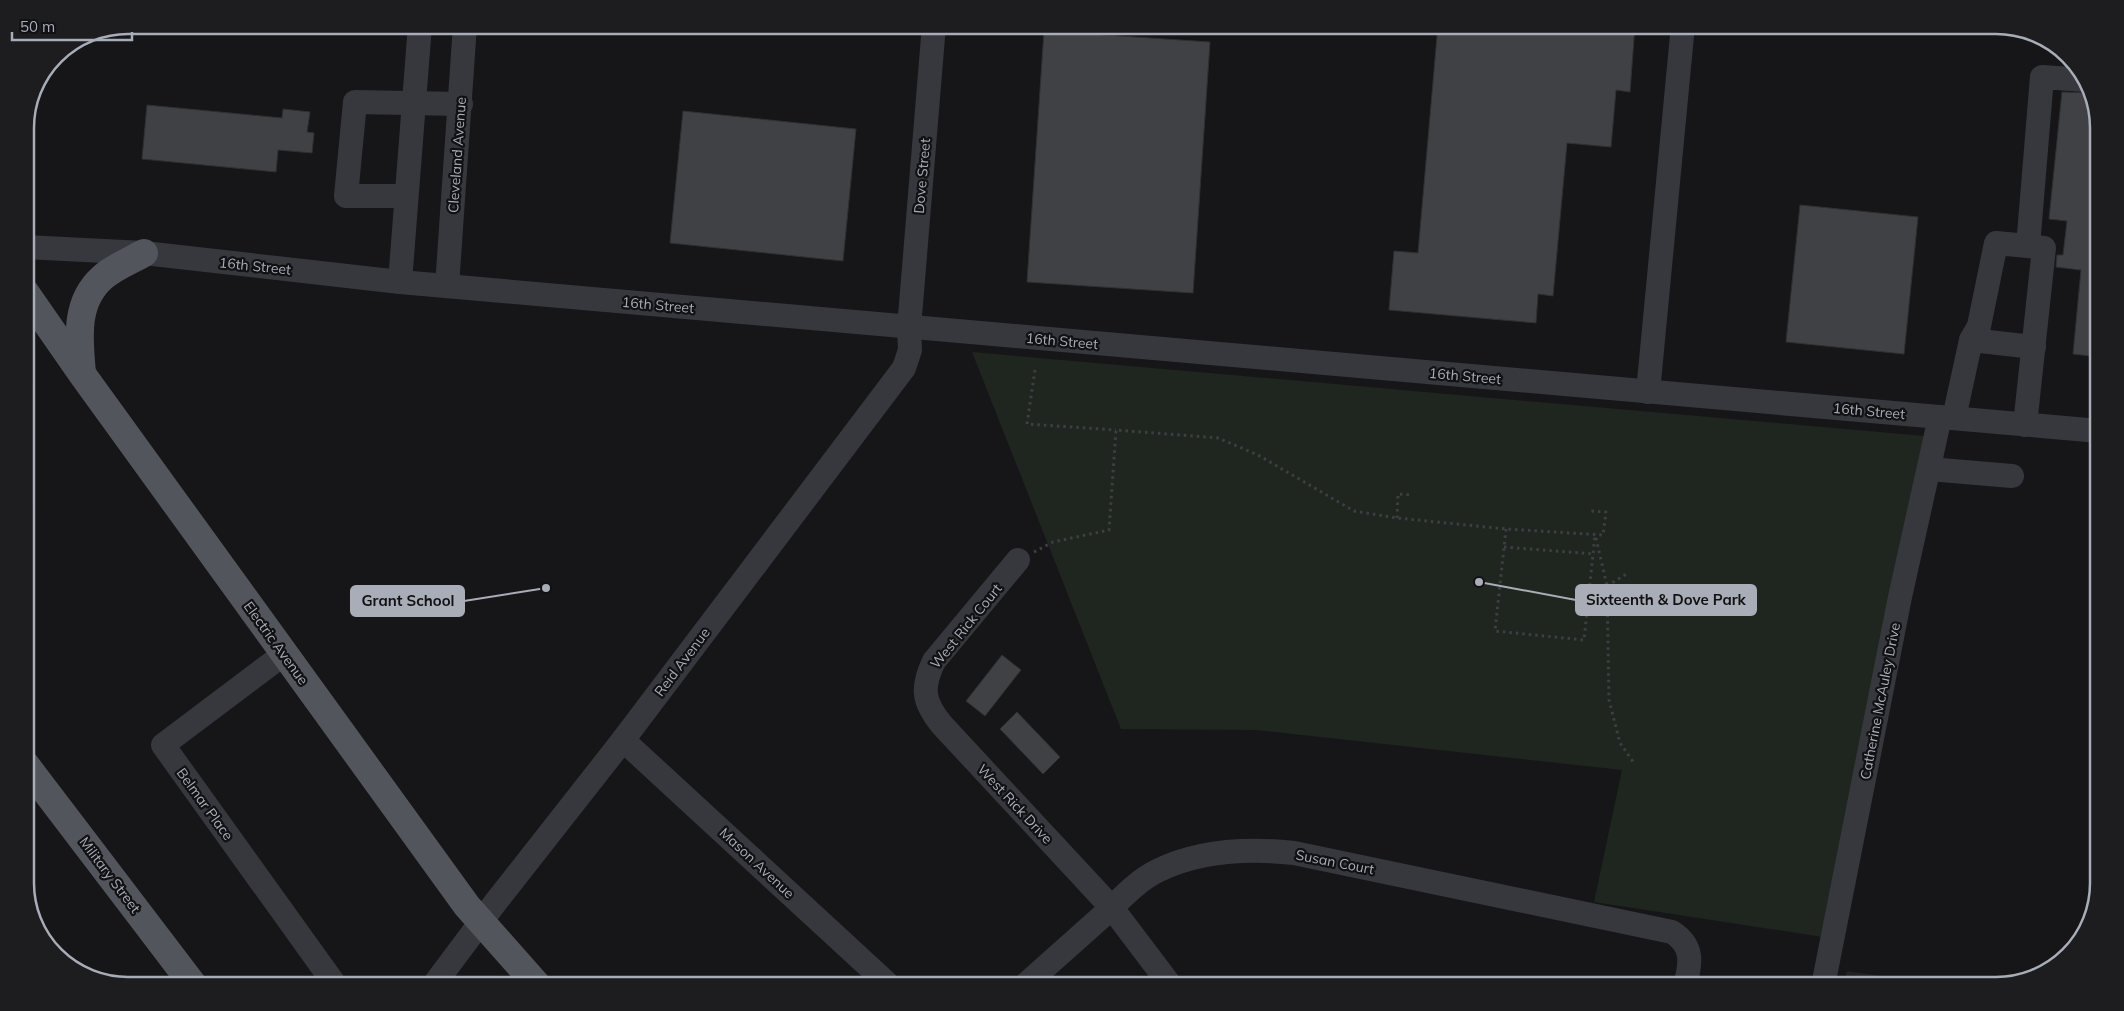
<svg xmlns="http://www.w3.org/2000/svg" width="2124" height="1011" font-family="Mulish,sans-serif">
	<style>
		.built { fill: #222225 }
		.green { fill: #1e261f }
		.building { fill: #404145; stroke: #303034 }
		.lines { fill: none; stroke-linecap: round; stroke-linejoin: round }
		.path { stroke: #3d3f44; stroke-width: 3; stroke-dasharray: 2.5 4; stroke-linecap: butt }
		.minor { stroke: #37383d; stroke-width: 24 }
		.major { stroke: #53555c; stroke-width: 28 }
		.labels { text-anchor: middle; stroke-width: 4.5; stroke-linejoin: round; paint-order: stroke }
		.street-label { font-size: 14px; fill: #a8adb8; stroke: #111113 }
		.rim { fill: none; stroke: #a8adb8; stroke-width: 2.5 }
		.leader { fill: none; stroke: #a8adb8; stroke-width: 2 }
		.callout-dot { fill: #a8adb8; stroke: #111113; stroke-width: 2 }
		.callout { fill: #a8adb8; stroke: #a8adb8; stroke-width: 2 }
		.callout-label { font-size: 15px; text-anchor: middle; font-weight: bold; fill: #111 }
	</style>
	<rect width="100%" height="100%" fill="#161618"/>
	<path class="built" d="M1847,971L1950,986H1843Z"/>
	<path class="green" d="M972,352L1924,436L1823,937L1594,902L1622,770L1256,730L1121,729Z"/>
	<g class="building">
		<path d="M1438,25H1635L1630,92L1616,90L1611,147L1567,143L1553,296L1538,294L1536,323L1389,310L1394,251L1418,253Z"/>
		<path d="M1044,31L1210,42L1193,293L1027,282Z"/>
		<path d="M2062,92L2089,93L2099,122V357L2073,354L2081,270L2056,267L2057,255H2063L2067,221L2049,219Z"/>
		<path d="M147,105L282,118L283,109L310,112L307,132L314,133L312,153L278,150L276,172L142,159Z"/>
		<path d="M683,111L856,129L843,261L670,243Z"/>
		<path d="M1800,205L1918,217L1904,354L1786,342Z"/>
		<path d="M1002,655L1021,670L985,716L966,701Z"/>
		<path d="M1017,712L1060,757L1043,774L1000,729Z"/>
	</g>
	<g class="lines">
		<g class="path">
			<path d="M1035,370L1027,424L1116,430"/>
			<path d="M1397,518L1398,494L1413,495"/>
			<path d="M1506,529L1495,631L1584,640L1595,535"/>
			<path d="M1596,538L1607,586L1609,700L1620,743L1634,763"/>
			<path d="M1504,547L1593,554"/>
			<path d="M1034,552L1053,542L1109,530L1116,430L1218,438L1258,455L1354,511L1397,518L1506,529L1603,535L1606,512L1591,511"/>
			<path d="M1607,586L1628,573"/>
		</g>
		<g class="minor">
			<path d="M406,196H346L355,102L461,104"/>
			<path d="M25,247L144,253L400,282L2099,431"/>
			<path d="M400,282L420,25"/>
			<path d="M447,286L465,25"/>
			<path d="M1971,340L2034,347"/>
			<path d="M1648,392L1683,25"/>
			<path d="M1954,418L1971,340L1979,326L1996,243L2028,246L2042,77L2085,80"/>
			<path d="M2025,425L2044,248L2028,246"/>
			<path d="M1929,469L2012,476"/>
			<path d="M1018,560L934,661C921,688 923,702 942,725L1112,908L1171,986"/>
			<path d="M284,654L163,745L336,986"/>
			<path d="M623,740L890,986"/>
			<path d="M433,986L495,903L623,740L904,368L910,350L909,328L934,25"/>
			<path d="M1024,986C1052,961 1079,937 1107,912C1122,898 1137,881 1157,871C1199,850 1248,848 1294,853L1672,932C1694,946 1691,963 1685,986"/>
			<path d="M1823,986L1900,597L1940,417"/>
		</g>
		<g class="major">
			<path d="M25,292L82,374L467,906L538,986"/>
			<path d="M82,373C79,340 74,302 103,277C114,267 130,261 144,253"/>
			<path d="M25,764L194,986"/>
		</g>
	</g>
	<g class="labels">
		<g class="street-label">
			<text transform="translate(457 155) rotate(-86)" y="5">Cleveland Avenue</text>
			<text transform="translate(922 176) rotate(-85)" y="5">Dove Street</text>
			<text transform="translate(255 266) rotate(6)" y="5">16th Street</text>
			<text transform="translate(658 305) rotate(5)" y="5">16th Street</text>
			<text transform="translate(1062 341) rotate(5)" y="5">16th Street</text>
			<text transform="translate(1465 376) rotate(5)" y="5">16th Street</text>
			<text transform="translate(1869 411) rotate(5)" y="5">16th Street</text>
			<text transform="translate(966 626) rotate(-51)" y="5">West Rick Court</text>
			<text transform="translate(276 643) rotate(54)" y="5">Electric Avenue</text>
			<text transform="translate(682 662) rotate(-53)" y="5">Reid Avenue</text>
			<text transform="translate(1880 701) rotate(-79)" y="5">Catherine McAuley Drive</text>
			<text transform="translate(205 804) rotate(54)" y="5">Belmar Place</text>
			<text transform="translate(1015 804) rotate(47)" y="5">West Rick Drive</text>
			<text transform="translate(1335 862) rotate(11)" y="5">Susan Court</text>
			<text transform="translate(757 863) rotate(43)" y="5">Mason Avenue</text>
			<text transform="translate(110 875) rotate(53)" y="5">Military Street</text>
		</g>
	</g>
	<path d="M0 0H2124V1011H0ZM128 34H1996A94 94 0 0 1 2090 128V883A94 94 0 0 1 1996 977H128A94 94 0 0 1 34 883V128A94 94 0 0 1 128 34Z" fill="#1d1d20" fill-rule="evenodd"/>
	<path class="rim" d="M128 34H1996A94 94 0 0 1 2090 128V883A94 94 0 0 1 1996 977H128A94 94 0 0 1 34 883V128A94 94 0 0 1 128 34Z"/>
	<path class="leader" d="M1479 582L1576 600M546 588L464 601"/>
	<g class="callout-dot">
		<circle cx="1479" cy="582" r="5"/>
		<circle cx="546" cy="588" r="5"/>
	</g>
	<g class="callout">
		<rect x="1576" y="585" width="180" height="30" rx="5"/>
		<rect x="351" y="586" width="113" height="30" rx="5"/>
	</g>
	<g class="callout-label">
		<text x="1666" y="605">Sixteenth &amp; Dove Park</text>
		<text x="408" y="606">Grant School</text>
	</g>
	<path d="M12 32v8h120v-8" fill="none" stroke="#a8adb8" stroke-width="2.5"/>
	<text x="20" y="32" font-size="15" fill="#a8adb8" stroke="#111113" stroke-width="4" paint-order="stroke">50 m</text>
</svg>
